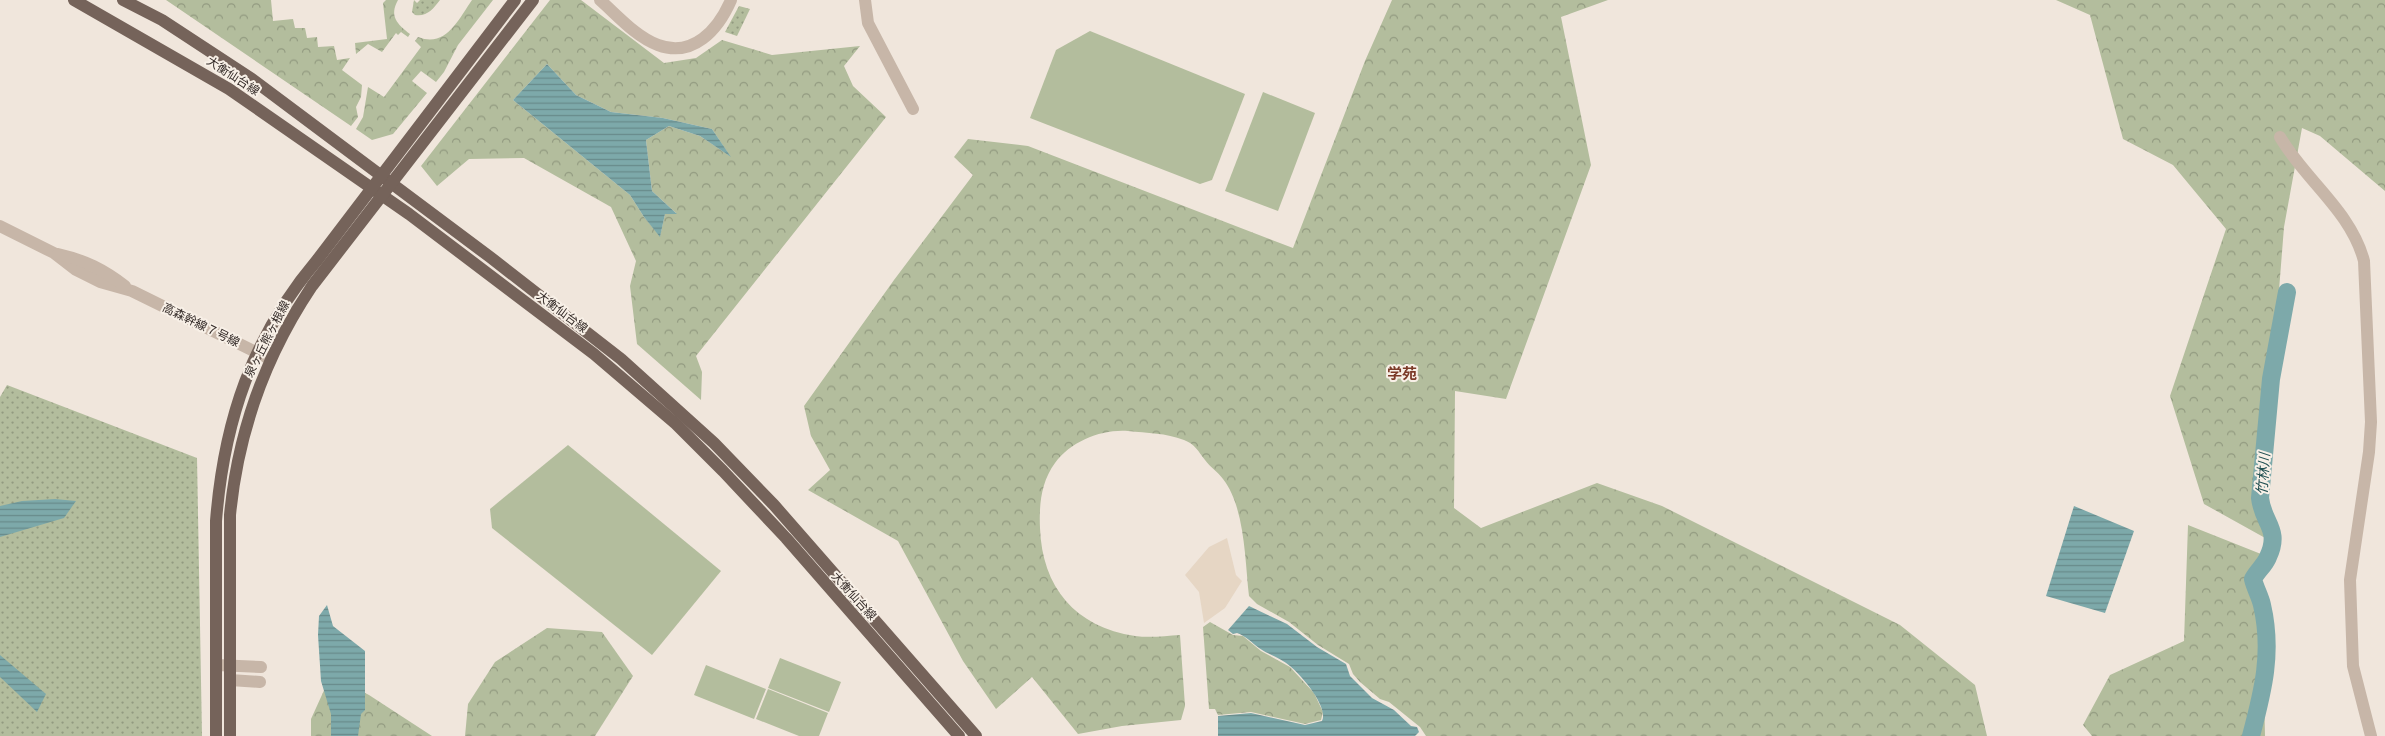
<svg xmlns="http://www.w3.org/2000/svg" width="2385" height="736" font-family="'PT Sans','Noto Sans JP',sans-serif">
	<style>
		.grass { fill: url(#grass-dots) }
		.forest { fill: url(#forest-crowns); fill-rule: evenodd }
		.pitch { fill: #b3bd9d }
		.plaza { fill: #e6d6c4 }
		.water { fill: url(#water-rules) }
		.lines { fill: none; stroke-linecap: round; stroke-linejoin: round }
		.river { stroke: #7da9aa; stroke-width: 18 }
		.minor { stroke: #c7b6a8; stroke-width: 12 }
		.major { stroke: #75635a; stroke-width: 12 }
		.labels { text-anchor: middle; stroke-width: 4; stroke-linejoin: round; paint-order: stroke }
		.street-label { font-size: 12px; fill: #342b28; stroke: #f8f0e7 }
		.water-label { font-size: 14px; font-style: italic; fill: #215052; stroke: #f8f0e7 }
		.quarter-label { font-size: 15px; font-weight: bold; fill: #7c3a28; stroke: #f8f0e7 }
	</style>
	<defs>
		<pattern id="grass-dots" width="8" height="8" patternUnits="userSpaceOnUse" patternTransform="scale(1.25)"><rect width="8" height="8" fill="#b3bd9d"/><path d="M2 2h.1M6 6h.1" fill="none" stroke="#929a80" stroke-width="1.8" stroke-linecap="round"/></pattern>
		<pattern id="forest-crowns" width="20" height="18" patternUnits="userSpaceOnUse" patternTransform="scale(1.25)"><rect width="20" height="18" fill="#b3bd9d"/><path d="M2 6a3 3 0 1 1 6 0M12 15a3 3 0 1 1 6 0" fill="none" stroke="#929a80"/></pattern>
		<pattern id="water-rules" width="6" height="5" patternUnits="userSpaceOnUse" patternTransform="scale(1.25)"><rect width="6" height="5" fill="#7da9aa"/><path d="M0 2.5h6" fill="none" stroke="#678a8a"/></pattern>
	</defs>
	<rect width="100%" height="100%" fill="#f0e6dc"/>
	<g class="grass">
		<path d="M414,0L417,3L420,0H440C433,9 427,17 415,15L412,12Z"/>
		<path d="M739,6L750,9L737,36L725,32Z"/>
		<path d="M7,385L197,458L202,736H0V397Z"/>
	</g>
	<g class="forest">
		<path d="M166,0H271L273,21L293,19L295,28H305L307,38L317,37L318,47L334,46L337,60L350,58L342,70L362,85L361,97L356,107L358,117L351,126Z"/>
		<path d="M386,0H398C389,16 397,24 410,34L408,37L401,32L398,35L396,33L382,52L368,44L356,54L355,43L387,39L383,3Z"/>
		<path d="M472,0H493L458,45L444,72L436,82L421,71L412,81L427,93L393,134L372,140L356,129L363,117L368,87L384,97L421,47L415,41L418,37C446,48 458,20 472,0Z"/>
		<path d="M550,0H581L664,63L696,58L722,40L772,55L860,46L844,66L853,86L886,117L696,356L702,372L701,400L637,344L630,286L636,261L611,207L524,158L469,159L437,186L421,166ZM547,64L576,95L611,112L663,118L712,129L730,156L700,136L669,126L646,140L652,191L676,213L665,214L660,236L644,217L630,195L513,100Z"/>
		<path d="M1392,0H1608L1561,17L1591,165L1506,399L1455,391L1454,508L1481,528L1597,483L1662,506L1900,625L1975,685L1987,736H1426L1420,727L1389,702L1380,699L1360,682L1353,674L1349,664L1318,645L1289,622L1257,604L1249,596C1245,561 1245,507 1223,479C1218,472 1210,467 1205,460C1198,451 1195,444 1184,440C1166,433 1147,433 1128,431C1102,429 1071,441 1055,463C1041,482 1039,505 1040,528C1042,587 1075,627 1135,636C1150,638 1165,636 1180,635L1185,706L1181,720L1122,726L1078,734L1032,677L996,709L963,661L898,541L808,490L830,470L811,436L804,406L894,280L973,175L954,157L968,139L1028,146L1293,248L1365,61Z"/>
		<path d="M2056,0H2385V191L2320,136L2302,128L2284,227L2270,404L2267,539L2204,504L2170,396L2226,229L2173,165L2123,139L2090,15Z"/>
		<path d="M2188,525L2261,554L2265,736H2092L2083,725L2110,675L2184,641Z"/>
		<path d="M1210,622L1233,635L1243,636L1261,651L1290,667L1314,693L1323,712L1321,720L1305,724L1251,712L1218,715L1215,709H1209L1203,627Z"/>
		<path d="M547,628L602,632L633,676L595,736H465L468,704L495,662Z"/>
		<path d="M342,681L369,695L432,736H311V719L326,686Z"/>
	</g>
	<g class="pitch">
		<path d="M1090,31L1245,94L1212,180L1200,184L1030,118L1056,50Z"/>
		<path d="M1263,92L1315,113L1278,211L1225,191Z"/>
		<path d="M568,445L721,571L652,655L492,528L490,509Z"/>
		<path d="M780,658L841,682L829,712L768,688Z"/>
		<path d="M706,665L766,689L754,719L694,695Z"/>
		<path d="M768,689L828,713L819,736H799L756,719Z"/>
	</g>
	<path class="plaza" d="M1227,538L1236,575L1242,581L1225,608L1204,623L1199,592L1185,575L1209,547Z"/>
	<g class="water">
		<path d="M547,64L576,95L611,112L663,118L712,129L731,157L700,136L669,126L646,140L652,191L677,214H665L660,237L644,217L630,195L513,100Z"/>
		<path d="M55,499L76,501L64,518L0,537V506L22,501Z"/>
		<path d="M2074,506L2134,531L2105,613L2046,596Z"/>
		<path d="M327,605L333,626L365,651V710L361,714L358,736H331V714L321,681L318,635L319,616Z"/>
		<path d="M1249,606L1287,624L1317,647L1346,664L1350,676L1372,698L1394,710L1411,726L1417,727L1419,732L1415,736H1218V716L1251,713L1305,725L1322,721C1329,707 1301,675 1290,666C1281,658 1269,655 1259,648C1252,643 1246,636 1237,633L1233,634L1228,630Z"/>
		<path d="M0,655L46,694L37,712L0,677Z"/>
	</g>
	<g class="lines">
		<path class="river" d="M2251,736C2263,691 2273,652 2262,605C2260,596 2255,588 2253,579C2257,571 2265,565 2268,557C2281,529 2263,524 2260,498L2271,379L2287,292"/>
		<g class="minor">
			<path d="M600,0C617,15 636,37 658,45C693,58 718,30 731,0"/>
			<path d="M865,0L868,23L913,109"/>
			<path d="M2280,137C2305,180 2351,211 2364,261L2371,422L2369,452L2350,580L2353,666L2371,736"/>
			<path d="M0,226L54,253L76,270L100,282L132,291L270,359"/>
			<path d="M58,254C85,260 104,270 125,286"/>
			<path d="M216,665L261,667"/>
			<path d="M230,680L260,682"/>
		</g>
		<g class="major">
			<path d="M74,0L229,89L409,214L594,354L676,424L723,471L786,538L959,736"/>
			<path d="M123,0L162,20L252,79L490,257L621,359L714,443L774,505L976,736"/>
			<path d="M216,736V521C224,420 252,337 318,259L515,0"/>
			<path d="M230,736V515C238,431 265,356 312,286L533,0"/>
		</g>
	</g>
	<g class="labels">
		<g class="street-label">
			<text transform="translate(233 76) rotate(33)" y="4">大衡仙台線</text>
			<text transform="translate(562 312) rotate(37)" y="4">大衡仙台線</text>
			<text transform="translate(201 325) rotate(26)" y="4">高森幹線７号線</text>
			<text transform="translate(267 339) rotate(-63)" y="4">泉ヶ丘熊ヶ根線</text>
			<text transform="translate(854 596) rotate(48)" y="4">大衡仙台線</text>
		</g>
		<g class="water-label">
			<text transform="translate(2263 474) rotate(-86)" y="5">竹林川</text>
		</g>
		<g class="quarter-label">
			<text x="1402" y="379">学苑</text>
		</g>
	</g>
</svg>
